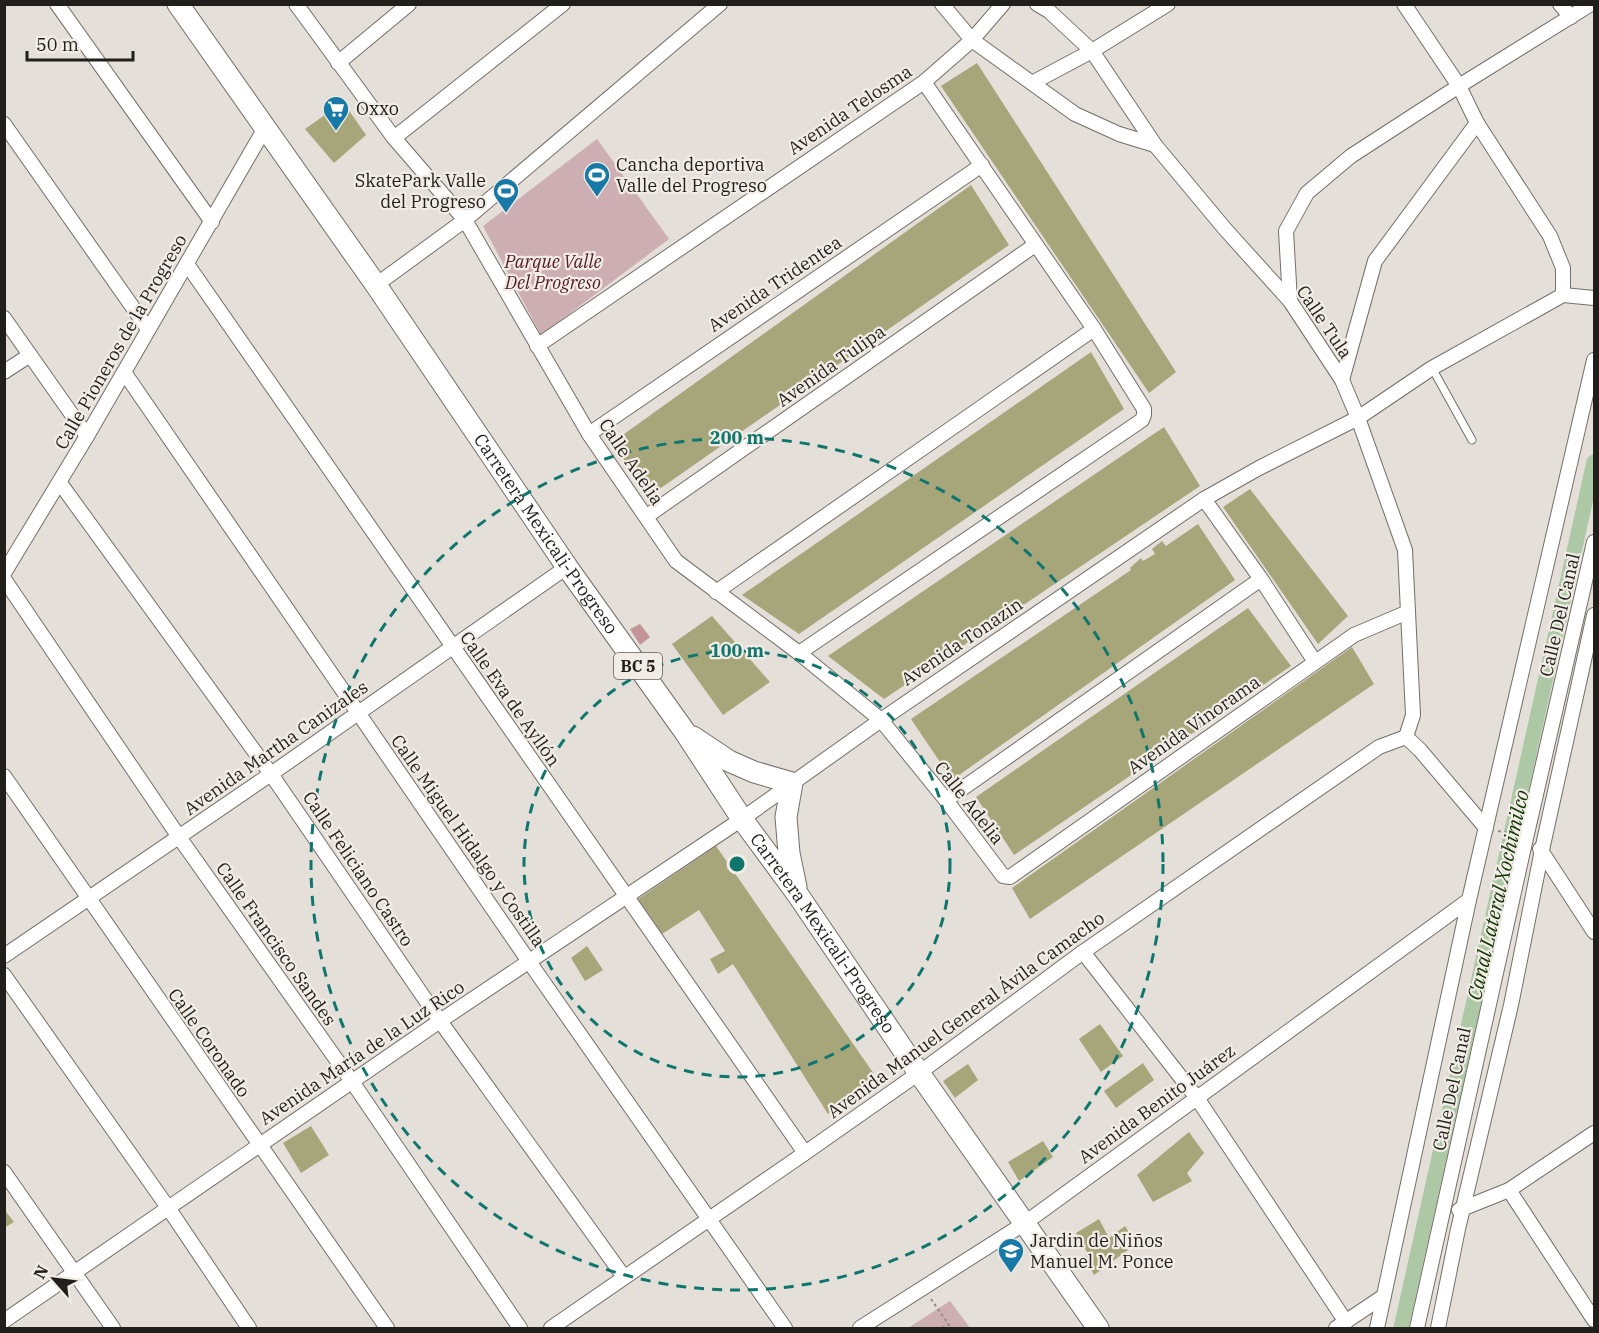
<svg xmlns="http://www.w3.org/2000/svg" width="1599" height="1333" font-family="'IBM Plex Serif',serif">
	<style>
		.green { fill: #cdaeb2 }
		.forest { fill: #c4949b }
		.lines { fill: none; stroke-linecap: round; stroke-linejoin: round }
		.canal { stroke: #acc8a4; stroke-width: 15 }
		.building { fill: #a7a67b }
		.lane-casing { stroke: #746f69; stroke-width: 9 }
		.street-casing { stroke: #746f69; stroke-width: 16 }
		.primary-casing { stroke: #746f69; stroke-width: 23 }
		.path { stroke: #928e89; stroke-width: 2; stroke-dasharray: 3 3; stroke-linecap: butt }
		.lane { stroke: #fff; stroke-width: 7 }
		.street { stroke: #fff; stroke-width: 14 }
		.primary { stroke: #fff; stroke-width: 21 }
		.ring { fill: none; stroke: #0f766e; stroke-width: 3; stroke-dasharray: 10 8 }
		.labels { text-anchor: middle; stroke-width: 4.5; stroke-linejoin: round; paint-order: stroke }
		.shield { fill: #f1ece5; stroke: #5f5c58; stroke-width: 1.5 }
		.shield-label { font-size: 16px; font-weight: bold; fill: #211f1c }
		.poi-label { font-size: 18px; fill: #211f1c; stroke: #f1ece5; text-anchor: start }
		.street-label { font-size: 18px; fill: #211f1c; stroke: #f1ece5 }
		.park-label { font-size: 18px; font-style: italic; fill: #561a28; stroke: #f1ece5 }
		.water-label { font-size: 20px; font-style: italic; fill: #0f3400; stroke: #f1ece5 }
		.centre { fill: #0f766e; stroke: #f1ece5; stroke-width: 3 }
		.ring-label { font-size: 18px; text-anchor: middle; font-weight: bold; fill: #0f766e; stroke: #f1ece5; stroke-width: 4.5; stroke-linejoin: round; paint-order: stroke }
	</style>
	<rect width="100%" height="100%" fill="#e4dfd8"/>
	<g class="green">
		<path d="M597,139L669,239L541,335L483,226Z"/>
		<path d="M950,1301L970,1328H908Z"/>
	</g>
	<path class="forest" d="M640,624L650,637L640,645L630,629Z"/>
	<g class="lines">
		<path class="canal" d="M1401,1328L1594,462"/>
	</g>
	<g class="building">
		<path d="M977,63L1176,372L1149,393L941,86Z"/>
		<path d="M343,102L366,135L334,163L305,129Z"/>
		<path d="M971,185L1009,245L648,497L613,442Z"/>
		<path d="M1091,352L1124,409L799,634L742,595Z"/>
		<path d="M1164,427L1200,486L884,699L828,656Z"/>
		<path d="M1250,489L1348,616L1318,644L1223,507Z"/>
		<path d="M1198,524L1235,580L952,780L911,719L1131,570L1130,568L1141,558L1143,561L1155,554L1152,549L1162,541L1166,546Z"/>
		<path d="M1248,608L1291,666L1014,855L976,797Z"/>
		<path d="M712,616L770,682L723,715L672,644Z"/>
		<path d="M1352,647L1374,684L1030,919L1012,888Z"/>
		<path d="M716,846L874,1074L828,1114L733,964L718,974L710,959L725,951L699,910L662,934L638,899Z"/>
		<path d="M587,946L603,970L585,981L571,958Z"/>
		<path d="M1100,1024L1123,1056L1101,1072L1079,1039Z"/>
		<path d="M1143,1063L1154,1080L1116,1108L1104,1091Z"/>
		<path d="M968,1064L978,1080L955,1098L943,1081Z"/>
		<path d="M311,1126L329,1155L301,1173L283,1143Z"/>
		<path d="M1189,1132L1204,1153L1187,1173L1192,1181L1153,1202L1137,1175Z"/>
		<path d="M1043,1141L1053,1157L1019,1181L1008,1162Z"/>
		<path d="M4,1209L14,1222L4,1228Z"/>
		<path d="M1099,1219L1109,1238L1125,1226L1130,1234L1120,1241L1128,1250L1094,1275L1084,1257L1088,1254L1076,1233Z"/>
	</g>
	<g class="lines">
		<g class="lane-casing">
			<path id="lane" d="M1432,368L1472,440"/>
		</g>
		<g class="street-casing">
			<g id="street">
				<path d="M57,4L212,222"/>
				<path d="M296,4L394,138L465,220L589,434L676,561L799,653L881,720L946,800L1003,876L1010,877L1354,635L1408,612"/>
				<path d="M942,4L972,40L1075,114L1119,134L1155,145"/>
				<path d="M1037,4L1049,11L1092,51L1155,145L1225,229L1290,301L1342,380L1358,418L1405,550L1413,715L1406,737"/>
				<path d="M1404,4L1459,86L1477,123L1550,236L1563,268V295"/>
				<path d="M1560,4L1571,17"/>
				<path d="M338,63L409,4"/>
				<path d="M1032,83L1092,51L1168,4"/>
				<path d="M4,124L148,329"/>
				<path d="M394,138L563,4"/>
				<path d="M187,264L805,1153"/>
				<path d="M376,285L465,220L720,4"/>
				<path d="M1290,301L1286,231L1307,193L1351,156L1459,86L1591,4"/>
				<path d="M4,318L87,436"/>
				<path d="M537,346L924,82L972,40L1003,4"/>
				<path d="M4,372L30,355"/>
				<path d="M124,372L530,963L785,1328"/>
				<path d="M1342,380L1375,261L1477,123"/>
				<path d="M589,434L982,165"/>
				<path d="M60,483L271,774L440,1021L624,1277"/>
				<path d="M1204,499L1261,579L1315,662"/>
				<path d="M647,516L1035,245"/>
				<path d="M4,573L87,436L265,128"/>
				<path d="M4,579L179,837L353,1083L520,1328"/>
				<path d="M716,592L1094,329"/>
				<path d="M799,653L1142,420L1144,415V409L1094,329L924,82"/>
				<path d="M1406,737L1420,750L1486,828"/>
				<path d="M4,776L387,1328"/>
				<path d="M946,800L1261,579"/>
				<path d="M1540,849L1594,932"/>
				<path d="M1083,952L1197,1098L1346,1322"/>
				<path d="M4,956L271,774L567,567"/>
				<path d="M4,975L169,1209L249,1328"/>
				<path d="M4,1172L113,1328"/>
				<path d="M1509,1190L1594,1320"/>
				<path d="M1459,1210L1509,1190L1594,1133"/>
				<path d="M4,1321L440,1021L742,819L881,720L1204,499L1259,468L1358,418L1432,368L1563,295L1594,298"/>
				<path d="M551,1328L805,1153L919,1073L1083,952L1379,747L1406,737"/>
				<path d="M860,1328L1025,1223L1469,900"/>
				<path d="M1336,1328L1384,1296"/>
				<path d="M1377,1328L1469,900L1594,360"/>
				<path d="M1417,1328L1526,838L1594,542"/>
				<path d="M1438,1328L1458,1229L1511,1005L1542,850L1594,615"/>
			</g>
		</g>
		<g class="primary-casing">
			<g id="primary">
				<path id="s1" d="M178,4L376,285L567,567L685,732L742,819L798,895L919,1073L1098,1328"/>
				<path d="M693,737L729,761L754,772L792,783L786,817L789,853L796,887"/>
			</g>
		</g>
		<g class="path">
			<path d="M1498,831L1513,834"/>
			<path d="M931,1299L951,1328"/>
			<path d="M942,1328L948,1324"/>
		</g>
		<use href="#lane" class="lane"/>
		<use href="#street" class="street"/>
		<use href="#primary" class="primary"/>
	</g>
	<g class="ring">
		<circle cx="737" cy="864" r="213"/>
		<circle cx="737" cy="864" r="426"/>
	</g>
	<defs>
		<g id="supermarket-pin" transform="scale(1.35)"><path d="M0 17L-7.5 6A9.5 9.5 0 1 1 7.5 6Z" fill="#177aa6" stroke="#f1ece5"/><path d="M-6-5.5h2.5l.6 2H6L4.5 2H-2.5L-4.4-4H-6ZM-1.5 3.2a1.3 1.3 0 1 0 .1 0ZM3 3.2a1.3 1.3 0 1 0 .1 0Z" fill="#fff"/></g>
		<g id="stadium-pin" transform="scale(1.35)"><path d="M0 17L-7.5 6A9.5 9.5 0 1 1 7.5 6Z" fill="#177aa6" stroke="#f1ece5"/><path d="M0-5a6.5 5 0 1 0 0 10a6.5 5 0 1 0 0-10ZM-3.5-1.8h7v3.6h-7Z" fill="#fff"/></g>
		<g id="school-pin" transform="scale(1.35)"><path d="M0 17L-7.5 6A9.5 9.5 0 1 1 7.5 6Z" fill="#177aa6" stroke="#f1ece5"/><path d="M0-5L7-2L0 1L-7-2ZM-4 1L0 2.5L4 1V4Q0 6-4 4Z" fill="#fff"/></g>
	</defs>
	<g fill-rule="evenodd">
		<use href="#supermarket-pin" x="336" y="109"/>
		<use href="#stadium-pin" x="597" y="175"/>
		<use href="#stadium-pin" x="506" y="191"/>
		<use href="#school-pin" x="1011" y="1251"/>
	</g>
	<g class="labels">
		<rect class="shield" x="614" y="653" width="48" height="26" rx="4.5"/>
		<g class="shield-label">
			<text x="638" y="672">BC 5</text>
		</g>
		<g class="poi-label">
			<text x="356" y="115">Oxxo</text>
			<text x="616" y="171">Cancha deportiva<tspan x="616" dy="21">Valle del Progreso</tspan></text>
			<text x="486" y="187" text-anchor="end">SkatePark Valle<tspan x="486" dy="21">del Progreso</tspan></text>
			<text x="1030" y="1247">Jardin de Niños<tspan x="1030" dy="21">Manuel M. Ponce</tspan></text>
		</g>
		<g class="street-label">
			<text transform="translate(850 110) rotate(-34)" y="6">Avenida Telosma</text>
			<text transform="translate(775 284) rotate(-34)" y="6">Avenida Tridentea</text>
			<text transform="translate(1324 322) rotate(56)" y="6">Calle Tula</text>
			<text transform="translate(121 342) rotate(-60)" y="6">Calle Pioneros de la Progreso</text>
			<text transform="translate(831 366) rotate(-35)" y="6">Avenida Tulipa</text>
			<text transform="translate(631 462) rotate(56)" y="6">Calle Adelia</text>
			<text dy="6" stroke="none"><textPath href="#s1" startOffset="645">Carretera Mexicali-Progreso</textPath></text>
			<text transform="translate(1560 615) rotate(-77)" y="6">Calle Del Canal</text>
			<text transform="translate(962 642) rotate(-34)" y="6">Avenida Tonazin</text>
			<text transform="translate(510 699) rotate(55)" y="6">Calle Eva de Ayllón</text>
			<text transform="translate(1194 725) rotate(-35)" y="6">Avenida Vinorama</text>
			<text transform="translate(276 748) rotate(-35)" y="6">Avenida Martha Canizales</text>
			<text transform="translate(969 803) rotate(52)" y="6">Calle Adelia</text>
			<text transform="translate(468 841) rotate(55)" y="6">Calle Miguel Hidalgo y Costilla</text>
			<text transform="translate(358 869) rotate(56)" y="6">Calle Feliciano Castro</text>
			<text dy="6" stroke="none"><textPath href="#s1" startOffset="1131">Carretera Mexicali-Progreso</textPath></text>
			<text transform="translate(276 944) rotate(55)" y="6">Calle Francisco Sandes</text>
			<text transform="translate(966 1015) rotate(-36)" y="6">Avenida Manuel General Ávila Camacho</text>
			<text transform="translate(209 1043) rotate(55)" y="6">Calle Coronado</text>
			<text transform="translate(362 1053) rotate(-34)" y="6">Avenida María de la Luz Rico</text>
			<text transform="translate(1452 1089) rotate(-78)" y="6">Calle Del Canal</text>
			<text transform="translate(1157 1104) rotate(-36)" y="6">Avenida Benito Juárez</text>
		</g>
		<g class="park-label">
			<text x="553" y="268">Parque Valle<tspan x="553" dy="21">Del Progreso</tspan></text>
		</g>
		<g class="water-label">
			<text transform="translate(1498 895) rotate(-77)" y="7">Canal Lateral Xochimilco</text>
		</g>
	</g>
	<circle cx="737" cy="864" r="9" class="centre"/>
	<g class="ring-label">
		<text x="737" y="444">200 m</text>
		<text x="737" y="657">100 m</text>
	</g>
	<rect width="1599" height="1333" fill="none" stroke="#211f1c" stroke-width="12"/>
	<g transform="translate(54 1279) rotate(298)" stroke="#f1ece5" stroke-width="4.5" paint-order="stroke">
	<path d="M0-4.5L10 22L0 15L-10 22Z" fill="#211f1c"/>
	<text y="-9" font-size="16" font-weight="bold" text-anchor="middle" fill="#211f1c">N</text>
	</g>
	<path d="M27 51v9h106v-9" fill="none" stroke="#211f1c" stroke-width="3"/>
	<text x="36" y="51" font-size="18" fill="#211f1c" stroke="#f1ece5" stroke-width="4.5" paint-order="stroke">50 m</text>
</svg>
